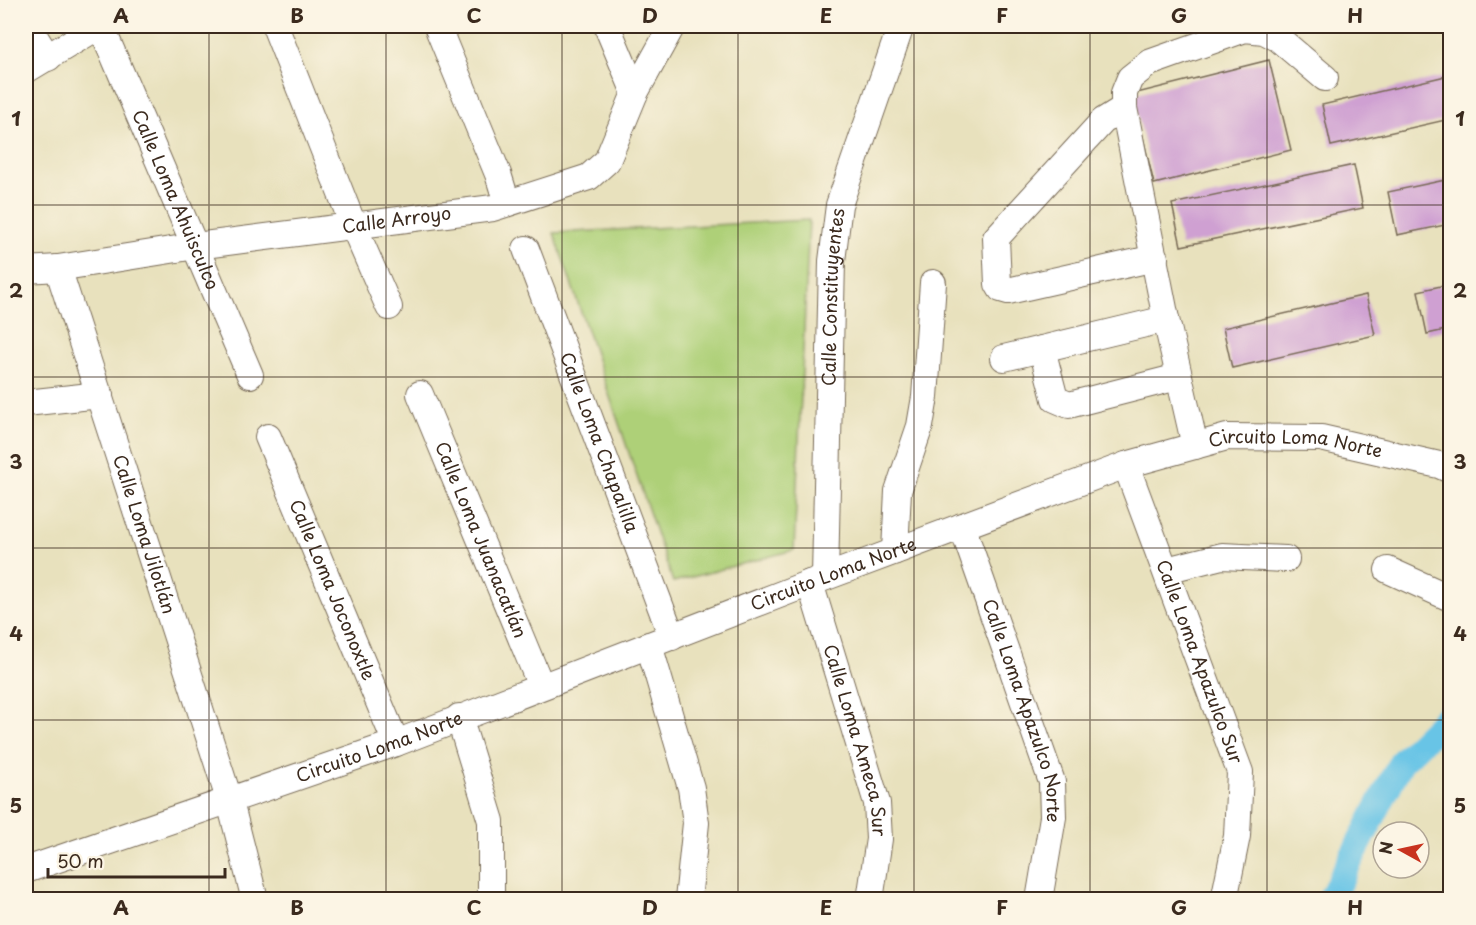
<svg xmlns="http://www.w3.org/2000/svg" width="1476" height="925" font-family="'Playpen Sans',sans-serif">
	<style>
		.green { fill: #aed078; stroke: #747d4b; stroke-width: 1.5 }
		.lines { fill: none; stroke-linecap: round; stroke-linejoin: round }
		.canal { stroke: #68c4e6; stroke-width: 26 }
		.building { fill: #cfa0d2 }
		.minor-casing { stroke: #786a56; stroke-width: 28 }
		.minor { stroke: #fff; stroke-width: 26 }
		.grid { fill: none; stroke: #3b2a1e; stroke-width: 1.5; stroke-opacity: 0.55 }
		.labels { text-anchor: middle; stroke-width: 4.5; stroke-linejoin: round; paint-order: stroke }
		.street-label { font-size: 18px; fill: #3b2a1e; stroke: #fcf5e5 }
		.neatline { fill: none; stroke: #3b2a1e; stroke-width: 2 }
		.grid-label { font-size: 20px; text-anchor: middle; font-weight: bold; fill: #3b2a1e }
	</style>
	<rect width="100%" height="100%" fill="#fcf5e5"/>
	<filter id="ink" filterUnits="userSpaceOnUse"><feTurbulence type="fractalNoise" baseFrequency=".0167" numOctaves="2"/><feDisplacementMap in="SourceGraphic" scale="12" xChannelSelector="R" yChannelSelector="G"/><feConvolveMatrix kernelMatrix="1 2 1 2 8 2 1 2 1" color-interpolation-filters="sRGB"/></filter>
	<filter id="wash" filterUnits="userSpaceOnUse"><feTurbulence type="fractalNoise" baseFrequency=".008" numOctaves="4" result="noise"/><feDisplacementMap in="SourceGraphic" scale="24" xChannelSelector="R" yChannelSelector="G"/><feGaussianBlur stdDeviation="1.35" result="paint"/><feColorMatrix in="noise" values="0 0 0 0 0 0 0 0 0 0 0 0 0 0 0 0 0 1.4 0 .05"/><feComposite in="paint" operator="in"/></filter>
	<g filter="url(#wash)">
		<rect width="100%" height="100%" fill="#e8e1bd"/>
		<path class="green" d="M809,220L794,550L673,582L554,233Z"/>
		<g class="lines">
			<path class="canal" d="M1330,900L1401,762L1450,714"/>
		</g>
		<g id="blocks">
			<g class="building">
				<path d="M1269,60L1291,150L1154,184L1133,94Z"/>
				<path d="M1450,75V119L1331,146L1322,105Z"/>
				<path d="M1354,165L1363,208L1181,246L1172,204Z"/>
				<path d="M1450,179V224L1397,235L1388,192Z"/>
				<path d="M1450,284V329L1427,334L1418,291Z"/>
				<path d="M1366,295L1375,335L1232,368L1223,328Z"/>
			</g>
		</g>
	</g>
	<g filter="url(#ink)">
		<use href="#blocks" fill-opacity="0" stroke="#786a56" stroke-width="1.5"/>
		<g class="lines">
			<g class="minor-casing">
				<g id="minor">
					<path d="M28,26L48,58"/>
					<path id="s1" d="M101,26L250,375"/>
					<path d="M275,26L354,227L389,307"/>
					<path d="M437,26L498,174L507,203"/>
					<path d="M607,26L635,93"/>
					<path d="M26,70L99,26"/>
					<path d="M1124,108L1103,121L996,238L998,284L1001,289L1008,291L1155,258"/>
					<path id="s2" d="M526,249L672,637"/>
					<path id="s3" d="M58,268L230,802L255,900"/>
					<path id="s4" d="M26,270L58,268L196,246L493,208L589,177L607,161L635,93L672,26"/>
					<path d="M1166,319L1124,108V93L1130,78L1149,63L1245,29L1264,31L1279,39L1325,78"/>
					<path d="M1042,349L1055,399L1069,405L1178,377"/>
					<path d="M1004,358L1166,319L1195,446"/>
					<path id="s5" d="M420,394L541,686"/>
					<path d="M26,403L100,395"/>
					<path id="s6" d="M268,437L396,743"/>
					<path id="s7" d="M1126,465L1240,772L1237,836L1224,900"/>
					<path id="s8" d="M962,526L1052,782L1053,817L1039,900"/>
					<path d="M895,551L898,491L920,426L925,397L933,283"/>
					<path d="M1166,570L1222,556L1286,559"/>
					<path d="M1388,570L1450,598"/>
					<path id="s9" d="M825,577L832,261L839,205L901,26"/>
					<path id="s10" d="M810,583L877,803L879,839L870,900"/>
					<path d="M649,645L691,788L696,823L688,900"/>
					<path d="M459,717L491,821V900"/>
					<path id="s11" d="M26,870L396,743L810,583L1126,465L1227,437L1321,438L1439,465L1450,470"/>
				</g>
			</g>
			<use href="#minor" class="minor"/>
		</g>
	</g>
	<path class="grid" d="M209,26V900M386,26V900M562,26V900M738,26V900M914,26V900M1090,26V900M1267,26V900M26,205H1450M26,377H1450M26,548H1450M26,720H1450"/>
	<g class="labels">
		<g class="street-label">
			<text dy="6" stroke="none"><textPath href="#s1" startOffset="189">Calle Loma Ahuisculco</textPath></text>
			<text dy="6" stroke="none"><textPath href="#s4" startOffset="374">Calle Arroyo</textPath></text>
			<text dy="6" stroke="none"><textPath href="#s9" startOffset="280">Calle Constituyentes</textPath></text>
			<text dy="6" stroke="none"><textPath href="#s2" startOffset="207">Calle Loma Chapalilla</textPath></text>
			<text dy="6" stroke="none"><textPath href="#s11" startOffset="1346">Circuito Loma Norte</textPath></text>
			<text dy="6" stroke="none"><textPath href="#s3" startOffset="280">Calle Loma Jilotlán</textPath></text>
			<text dy="6" stroke="none"><textPath href="#s5" startOffset="158">Calle Loma Juanacatlán</textPath></text>
			<text dy="6" stroke="none"><textPath href="#s11" startOffset="860">Circuito Loma Norte</textPath></text>
			<text dy="6" stroke="none"><textPath href="#s6" startOffset="166">Calle Loma Joconoxtle</textPath></text>
			<text dy="6" stroke="none"><textPath href="#s7" startOffset="210">Calle Loma Apazulco Sur</textPath></text>
			<text dy="6" stroke="none"><textPath href="#s8" startOffset="195">Calle Loma Apazulco Norte</textPath></text>
			<text dy="6" stroke="none"><textPath href="#s10" startOffset="164">Calle Loma Ameca Sur</textPath></text>
			<text dy="6" stroke="none"><textPath href="#s11" startOffset="374">Circuito Loma Norte</textPath></text>
		</g>
	</g>
	<rect width="1476" height="925" fill="none" stroke="#fcf5e5" stroke-width="66"/>
	<g transform="translate(1401 850) rotate(278)"><circle r="28" fill="#fcf5e5" stroke="#afa495" stroke-width="1.5"/>
	<path d="M0-4.5L10 22L0 15L-10 22Z" fill="#c8321e"/>
	<text y="-9" font-size="16" font-weight="bold" text-anchor="middle" fill="#3b2a1e">N</text>
	</g>
	<path d="M48 868v9h177v-9" fill="none" stroke="#3b2a1e" stroke-width="3"/>
	<text x="57" y="868" font-size="18" fill="#3b2a1e" stroke="#fcf5e5" stroke-width="4.5" paint-order="stroke">50 m</text>
	<rect x="33" y="33" width="1410" height="859" class="neatline"/>
	<g class="grid-label">
		<text x="121" y="23">A</text>
		<text x="297" y="23">B</text>
		<text x="474" y="23">C</text>
		<text x="650" y="23">D</text>
		<text x="826" y="23">E</text>
		<text x="1002" y="23">F</text>
		<text x="1179" y="23">G</text>
		<text x="1355" y="23">H</text>
		<text x="16" y="126">1</text>
		<text x="1460" y="126">1</text>
		<text x="16" y="298">2</text>
		<text x="1460" y="298">2</text>
		<text x="16" y="469">3</text>
		<text x="1460" y="469">3</text>
		<text x="16" y="641">4</text>
		<text x="1460" y="641">4</text>
		<text x="16" y="813">5</text>
		<text x="1460" y="813">5</text>
		<text x="121" y="915">A</text>
		<text x="297" y="915">B</text>
		<text x="474" y="915">C</text>
		<text x="650" y="915">D</text>
		<text x="826" y="915">E</text>
		<text x="1002" y="915">F</text>
		<text x="1179" y="915">G</text>
		<text x="1355" y="915">H</text>
	</g>
</svg>
